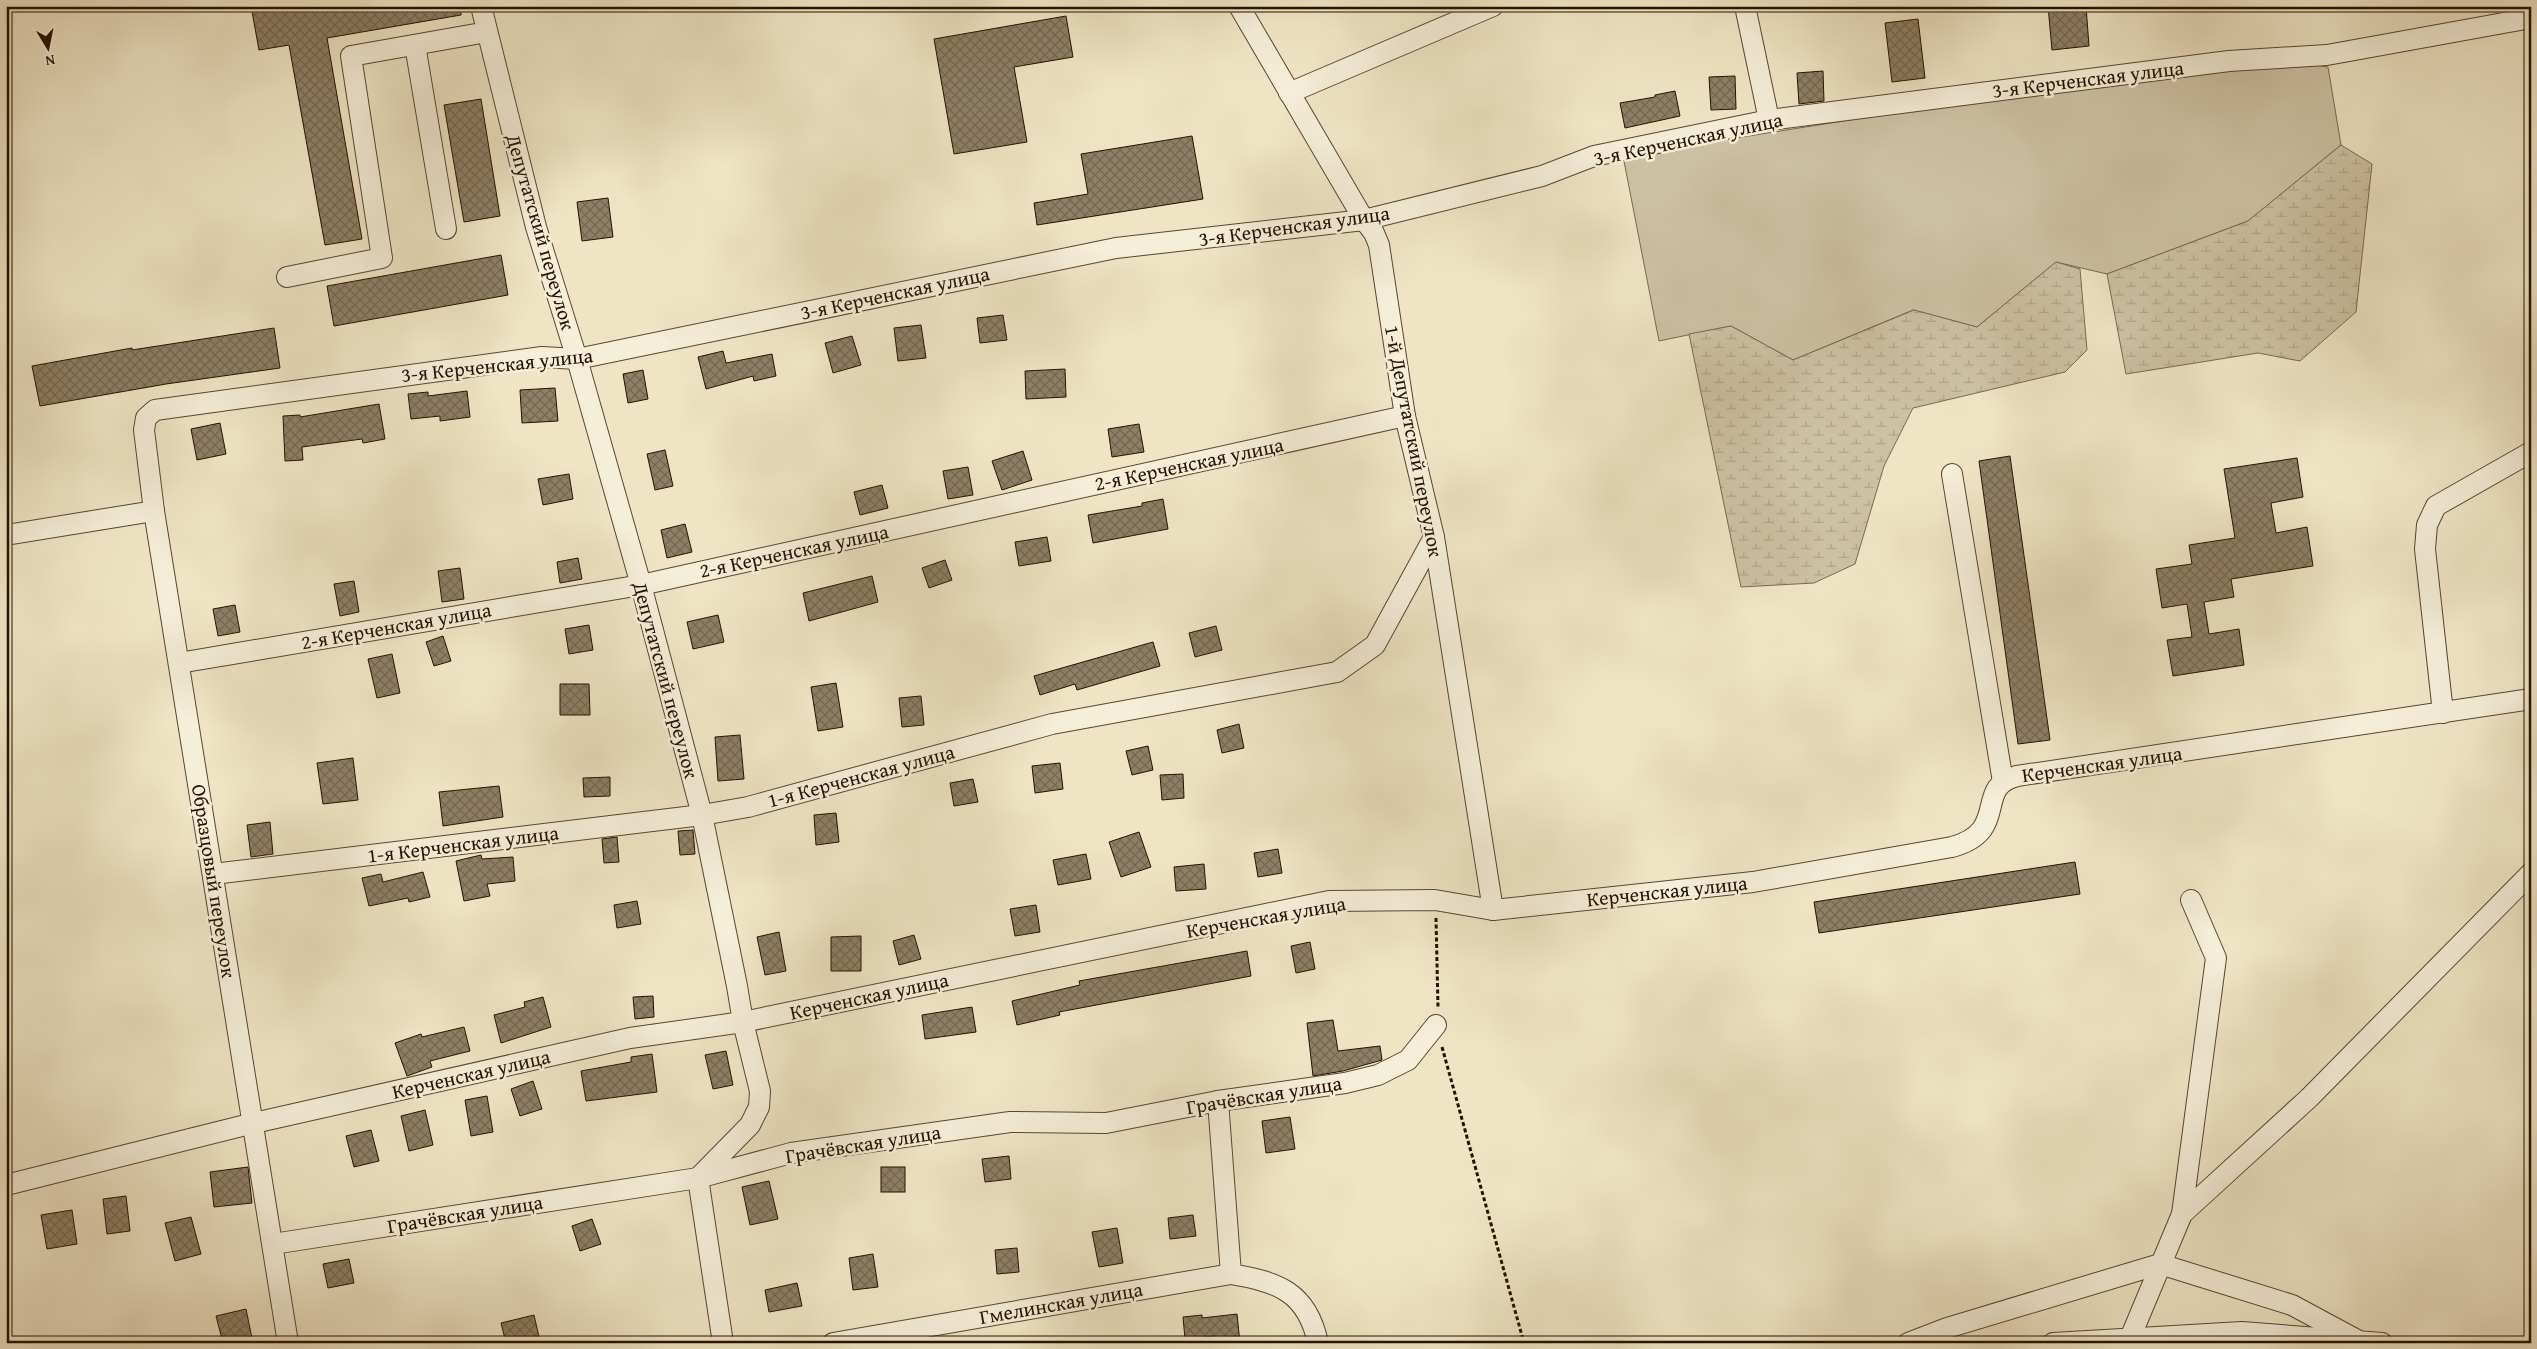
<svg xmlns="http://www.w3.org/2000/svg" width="2537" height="1349" font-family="'Gentium Book Plus',serif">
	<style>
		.green { fill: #cdc1a4; stroke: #796952 }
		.wetland { fill: url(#wetland-marsh); stroke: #796952 }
		.building { fill: url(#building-cross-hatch); stroke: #251100 }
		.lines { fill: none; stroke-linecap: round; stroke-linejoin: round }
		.minor-casing { stroke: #584631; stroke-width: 22 }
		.path { stroke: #251100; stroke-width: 3; stroke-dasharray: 4 2.5; stroke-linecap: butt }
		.minor { stroke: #f5eed9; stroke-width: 20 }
		.labels { text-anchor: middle; stroke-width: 5; stroke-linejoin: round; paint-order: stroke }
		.street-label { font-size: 20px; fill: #251100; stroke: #f5eed9 }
	</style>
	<defs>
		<pattern id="wetland-marsh" width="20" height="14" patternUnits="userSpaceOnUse" patternTransform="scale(1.25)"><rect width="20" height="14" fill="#cdc1a4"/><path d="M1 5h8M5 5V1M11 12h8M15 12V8" fill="none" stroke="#b0a58b"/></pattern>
		<pattern id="building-cross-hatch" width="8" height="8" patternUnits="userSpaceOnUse" patternTransform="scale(1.25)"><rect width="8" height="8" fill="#8e7f66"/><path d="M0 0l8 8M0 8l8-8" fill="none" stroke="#746752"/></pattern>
	</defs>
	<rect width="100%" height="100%" fill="#efe5c5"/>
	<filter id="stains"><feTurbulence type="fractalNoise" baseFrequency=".004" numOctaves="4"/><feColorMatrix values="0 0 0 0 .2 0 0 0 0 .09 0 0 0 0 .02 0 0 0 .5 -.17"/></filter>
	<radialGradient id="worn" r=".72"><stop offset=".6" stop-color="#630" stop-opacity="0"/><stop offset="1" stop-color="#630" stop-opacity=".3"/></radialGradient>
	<path class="green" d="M2252,56L2328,67L2341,145L2248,221L2107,274L2056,262L1977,327L1913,310L1793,360L1731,326L1659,341L1623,156Z"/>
	<g class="wetland">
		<path d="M2341,145L2372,164L2356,312L2300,361L2258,353L2126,374L2107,274L2248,221Z"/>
		<path d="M2056,262L2080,269L2087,350L2065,372L1913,408L1884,466L1855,564L1814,583L1741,587L1689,334L1731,326L1793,360L1914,310L1977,327Z"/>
	</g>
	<g class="building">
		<path d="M251,6H461V15L327,38L362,239L325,245L289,45L259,50Z"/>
		<path d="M2048,6H2086L2089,46L2052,50Z"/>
		<path d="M1066,16L1073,57L1014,67L1027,142L954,154L934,39Z"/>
		<path d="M1918,19L1925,78L1892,82L1885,23Z"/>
		<path d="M1823,71L1824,101L1799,104L1797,73Z"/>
		<path d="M1735,76L1736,109L1711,110L1709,77Z"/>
		<path d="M1675,91L1680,116L1625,128L1620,103L1655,97V95Z"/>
		<path d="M481,99L500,216L464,222L444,105Z"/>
		<path d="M1192,136L1203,199L1037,225L1034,203L1088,194L1081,154Z"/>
		<path d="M608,198L613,237L582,241L577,202Z"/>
		<path d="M501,255L508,295L334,326L327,286Z"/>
		<path d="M1003,315L1007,340L980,343L977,318Z"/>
		<path d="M921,325L926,358L898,361L894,328Z"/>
		<path d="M274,328L280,368L166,384L40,406L32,366L132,348V350Z"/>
		<path d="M852,336L861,365L833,373L825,343Z"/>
		<path d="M723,351L726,363L772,354L776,376L754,381L753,376L706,389L698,357Z"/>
		<path d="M1065,369L1066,397L1026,399L1025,371Z"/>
		<path d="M643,370L648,399L628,403L623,374Z"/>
		<path d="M555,388L558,421L522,423L520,390Z"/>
		<path d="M467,391L470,417L440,421V416L411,419L408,394L428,392V396Z"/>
		<path d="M379,404L385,439L363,443L362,439L302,447L303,460L285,461L283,416L300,415V417Z"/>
		<path d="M220,423L226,454L197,460L191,429Z"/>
		<path d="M1139,424L1144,452L1112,457L1108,429Z"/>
		<path d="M665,450L673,486L655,490L647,454Z"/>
		<path d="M1023,451L1032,480L1002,490L992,461Z"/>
		<path d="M2010,456L2050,740L2018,744L1979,461Z"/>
		<path d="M2297,458L2303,497L2271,503L2276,533L2307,527L2313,566L2231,579L2234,597L2204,602L2209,634L2239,629L2244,665L2173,676L2167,640L2192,637L2187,604L2162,608L2156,569L2192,564L2189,545L2235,538L2224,469Z"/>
		<path d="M968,467L973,495L948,499L943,471Z"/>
		<path d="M569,474L573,499L543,505L538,479Z"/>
		<path d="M882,485L888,508L860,515L854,492Z"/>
		<path d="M1163,499L1168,529L1093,543L1088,515L1142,506V503Z"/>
		<path d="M685,524L692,552L667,558L661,530Z"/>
		<path d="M1047,537L1051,561L1019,566L1015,542Z"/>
		<path d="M578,558L582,579L560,583L557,562Z"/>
		<path d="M945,560L952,580L929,588L922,568Z"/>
		<path d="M460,568L464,599L442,602L438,571Z"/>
		<path d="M872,576L878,602L809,621L803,593Z"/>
		<path d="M354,581L359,612L340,616L334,584Z"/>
		<path d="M235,605L240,632L218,636L213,609Z"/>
		<path d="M718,615L724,642L693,649L687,622Z"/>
		<path d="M589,625L593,650L569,654L565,629Z"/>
		<path d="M1216,626L1222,650L1195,657L1189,633Z"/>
		<path d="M443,636L451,661L434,666L426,642Z"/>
		<path d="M1153,642L1160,666L1077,690L1075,684L1040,695L1034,676Z"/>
		<path d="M392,654L400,693L377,698L368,659Z"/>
		<path d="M836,683L843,727L818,731L811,687Z"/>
		<path d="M560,684H589L590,715H560Z"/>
		<path d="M921,696L924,725L902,727L899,698Z"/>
		<path d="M1239,724L1244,748L1222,753L1217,730Z"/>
		<path d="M740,735L744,779L718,781L715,737Z"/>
		<path d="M1148,746L1153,770L1132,775L1126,751Z"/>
		<path d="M353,758L358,800L323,804L317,763Z"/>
		<path d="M1060,763L1063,789L1035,793L1032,766Z"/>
		<path d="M1183,774L1184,798L1162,800L1160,775Z"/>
		<path d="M610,777V796L584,797L583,778Z"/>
		<path d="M973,779L978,802L954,806L950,783Z"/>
		<path d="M499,786L503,817L443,826L439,792Z"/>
		<path d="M836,813L839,842L816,845L814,815Z"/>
		<path d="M270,822L273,854L251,857L247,825Z"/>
		<path d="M693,830L695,854L680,855L678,831Z"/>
		<path d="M1139,832L1151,867L1121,877L1109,842Z"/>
		<path d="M617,837L619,862L604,863L602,839Z"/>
		<path d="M1278,849L1282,873L1258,877L1254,853Z"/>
		<path d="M1086,854L1091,879L1058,885L1053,860Z"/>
		<path d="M481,855L482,859L513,857L515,881L487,884L490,896L464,901L456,861Z"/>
		<path d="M2075,862L2080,894L1819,933L1814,902Z"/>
		<path d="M1204,864L1206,889L1176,891L1174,867Z"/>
		<path d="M423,872L430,897L409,902L408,898L369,906L362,878L381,874L383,882Z"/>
		<path d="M637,901L641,924L617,928L614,905Z"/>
		<path d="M1036,905L1040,932L1015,936L1010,909Z"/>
		<path d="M779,932L786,971L765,975L757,937Z"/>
		<path d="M914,935L921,959L899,965L893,941Z"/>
		<path d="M861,936V971H831V937Z"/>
		<path d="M1310,942L1315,969L1296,973L1291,946Z"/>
		<path d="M1247,951L1251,976L1059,1012L1060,1015L1017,1025L1012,1001L1080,985L1079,981Z"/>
		<path d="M653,996L654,1017L635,1019L633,997Z"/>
		<path d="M543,997L551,1027L501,1043L494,1015L525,1007L524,1002Z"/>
		<path d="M972,1007L976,1032L925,1039L922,1015Z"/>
		<path d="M1333,1020L1338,1051L1380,1046L1382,1060L1343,1071L1313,1076L1307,1023Z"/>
		<path d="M464,1027L470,1051L430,1061L432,1067L407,1076L395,1043L421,1034L422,1037Z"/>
		<path d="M726,1051L733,1085L713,1089L705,1055Z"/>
		<path d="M652,1054L657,1092L586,1101L581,1071L631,1062V1057Z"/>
		<path d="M533,1081L542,1109L520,1116L511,1089Z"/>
		<path d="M487,1096L493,1132L471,1136L465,1100Z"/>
		<path d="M425,1110L433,1145L409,1151L401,1116Z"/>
		<path d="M1290,1117L1295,1149L1266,1153L1262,1121Z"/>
		<path d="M371,1130L379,1161L354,1167L346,1136Z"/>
		<path d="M1009,1156L1011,1179L985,1182L982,1159Z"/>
		<path d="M248,1167L252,1203L214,1207L210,1172Z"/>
		<rect x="881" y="1167" width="24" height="25"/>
		<path d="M769,1181L778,1219L750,1225L742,1187Z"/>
		<path d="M126,1196L130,1231L107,1234L103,1199Z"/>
		<path d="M72,1210L77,1244L47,1249L41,1215Z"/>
		<path d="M1193,1215L1196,1236L1170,1239L1168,1218Z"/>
		<path d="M191,1217L201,1254L175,1261L165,1223Z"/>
		<path d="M592,1219L601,1244L580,1251L572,1226Z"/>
		<path d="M1117,1228L1123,1263L1099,1267L1092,1232Z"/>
		<path d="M1017,1248L1019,1272L997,1274L995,1250Z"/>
		<path d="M873,1254L878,1287L853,1290L849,1258Z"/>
		<path d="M349,1259L354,1283L328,1288L323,1264Z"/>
		<path d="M797,1283L802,1306L769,1312L765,1290Z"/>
		<path d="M246,1309L253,1343H223L216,1316Z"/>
		<path d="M1237,1314L1240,1343H1215V1336L1185,1339L1183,1317L1202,1315V1318Z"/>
		<path d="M534,1315L539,1337L506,1343L501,1323Z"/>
	</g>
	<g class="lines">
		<g class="minor-casing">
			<g id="minor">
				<path d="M481,6L536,227L577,359L641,585L702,815L737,986L743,1022L760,1091L759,1107L750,1125L698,1178L723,1343"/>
				<path d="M1239,6L1364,220L1374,233L1379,245L1405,416L1434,537L1493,910"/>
				<path d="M1745,6L1769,120"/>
				<path d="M415,45L446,229"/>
				<path d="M1289,93L1493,6"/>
				<path d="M287,277L382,258L351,56L487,32"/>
				<path d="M1952,474L2003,782"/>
				<path d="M6,535L154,511"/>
				<path d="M179,663L641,585L1405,416"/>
				<path d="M2443,713L2425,549L2427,525L2436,506L2531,452"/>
				<path d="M213,874L702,815L748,807L1052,724L1337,672L1375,645L1434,537"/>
				<path d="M1218,1101L1231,1274C1277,1282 1307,1291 1318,1343"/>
				<path d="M6,1185L254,1123L630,1038L743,1022L1329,901L1435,900L1493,910L1753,882L1952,847C2011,831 1973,787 2017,776L2531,699"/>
				<path d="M2182,1214L2216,958L2191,900"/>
				<path d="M273,1244L698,1178L791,1153L1010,1122L1106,1123L1218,1101L1345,1083L1378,1075L1408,1060L1436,1025"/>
				<path d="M288,1343L154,511L144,430L146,418L155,410L542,357L577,359L1116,248L1364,220L1542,176L1594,156L1769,120L2229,61L2327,55L2531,18"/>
				<path d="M833,1343L1231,1274"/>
				<path d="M1908,1343L1947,1328L2160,1264L2292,1305L2359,1341"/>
				<path d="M2053,1343L2242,1332L2382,1343"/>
				<path d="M2128,1343L2182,1214L2309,1098L2531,873"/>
			</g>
		</g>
		<g class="path">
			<path d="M1436,918L1438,1007"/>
			<path d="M1442,1047L1524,1343"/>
		</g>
		<use href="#minor" class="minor"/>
	</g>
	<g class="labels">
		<g class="street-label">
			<text transform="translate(2088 79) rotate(-7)" y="7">3-я Керченская улица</text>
			<text transform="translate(1688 139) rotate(-12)" y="7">3-я Керченская улица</text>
			<text transform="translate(1294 226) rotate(-8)" y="7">3-я Керченская улица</text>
			<text transform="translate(541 232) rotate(74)" y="7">Депутатский переулок</text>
			<text transform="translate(895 293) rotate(-12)" y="7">3-я Керченская улица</text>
			<text transform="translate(497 365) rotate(-6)" y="7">3-я Керченская улица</text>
			<text transform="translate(1414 441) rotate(79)" y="7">1-й Депутатский переулок</text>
			<text transform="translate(1189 464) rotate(-12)" y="7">2-я Керченская улица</text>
			<text transform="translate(794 551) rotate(-12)" y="7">2-я Керченская улица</text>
			<text transform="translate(396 626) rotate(-10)" y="7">2-я Керченская улица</text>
			<text transform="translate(666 680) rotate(75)" y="7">Депутатский переулок</text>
			<text transform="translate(2102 764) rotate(-8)" y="7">Керченская улица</text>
			<text transform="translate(861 776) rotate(-15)" y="7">1-я Керченская улица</text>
			<text transform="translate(463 844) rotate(-7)" y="7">1-я Керченская улица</text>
			<text transform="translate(214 881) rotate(81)" y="7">Образцовый переулок</text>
			<text transform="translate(1667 891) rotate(-6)" y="7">Керченская улица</text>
			<text transform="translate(1266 917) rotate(-10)" y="7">Керченская улица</text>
			<text transform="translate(869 996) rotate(-12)" y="7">Керченская улица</text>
			<text transform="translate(471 1074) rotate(-13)" y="7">Керченская улица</text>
			<text transform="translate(1264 1095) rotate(-9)" y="7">Грачёвская улица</text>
			<text transform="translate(863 1144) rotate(-9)" y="7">Грачёвская улица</text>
			<text transform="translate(465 1214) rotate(-9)" y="7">Грачёвская улица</text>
			<text transform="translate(1061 1303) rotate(-10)" y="7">Гмелинская улица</text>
		</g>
	</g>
	<rect width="2537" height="1349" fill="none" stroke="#efe5c5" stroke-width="25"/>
	<rect x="8" y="8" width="2522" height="1334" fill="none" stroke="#251100" stroke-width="2.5"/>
	<rect x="12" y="12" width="2512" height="1324" fill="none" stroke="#251100"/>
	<g transform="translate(48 48) rotate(170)" stroke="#f5eed9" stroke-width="4" paint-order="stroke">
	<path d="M0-4L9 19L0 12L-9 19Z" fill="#251100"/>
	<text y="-8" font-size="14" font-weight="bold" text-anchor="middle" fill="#251100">N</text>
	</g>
	<rect width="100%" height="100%" filter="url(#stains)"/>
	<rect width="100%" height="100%" fill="url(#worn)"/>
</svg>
